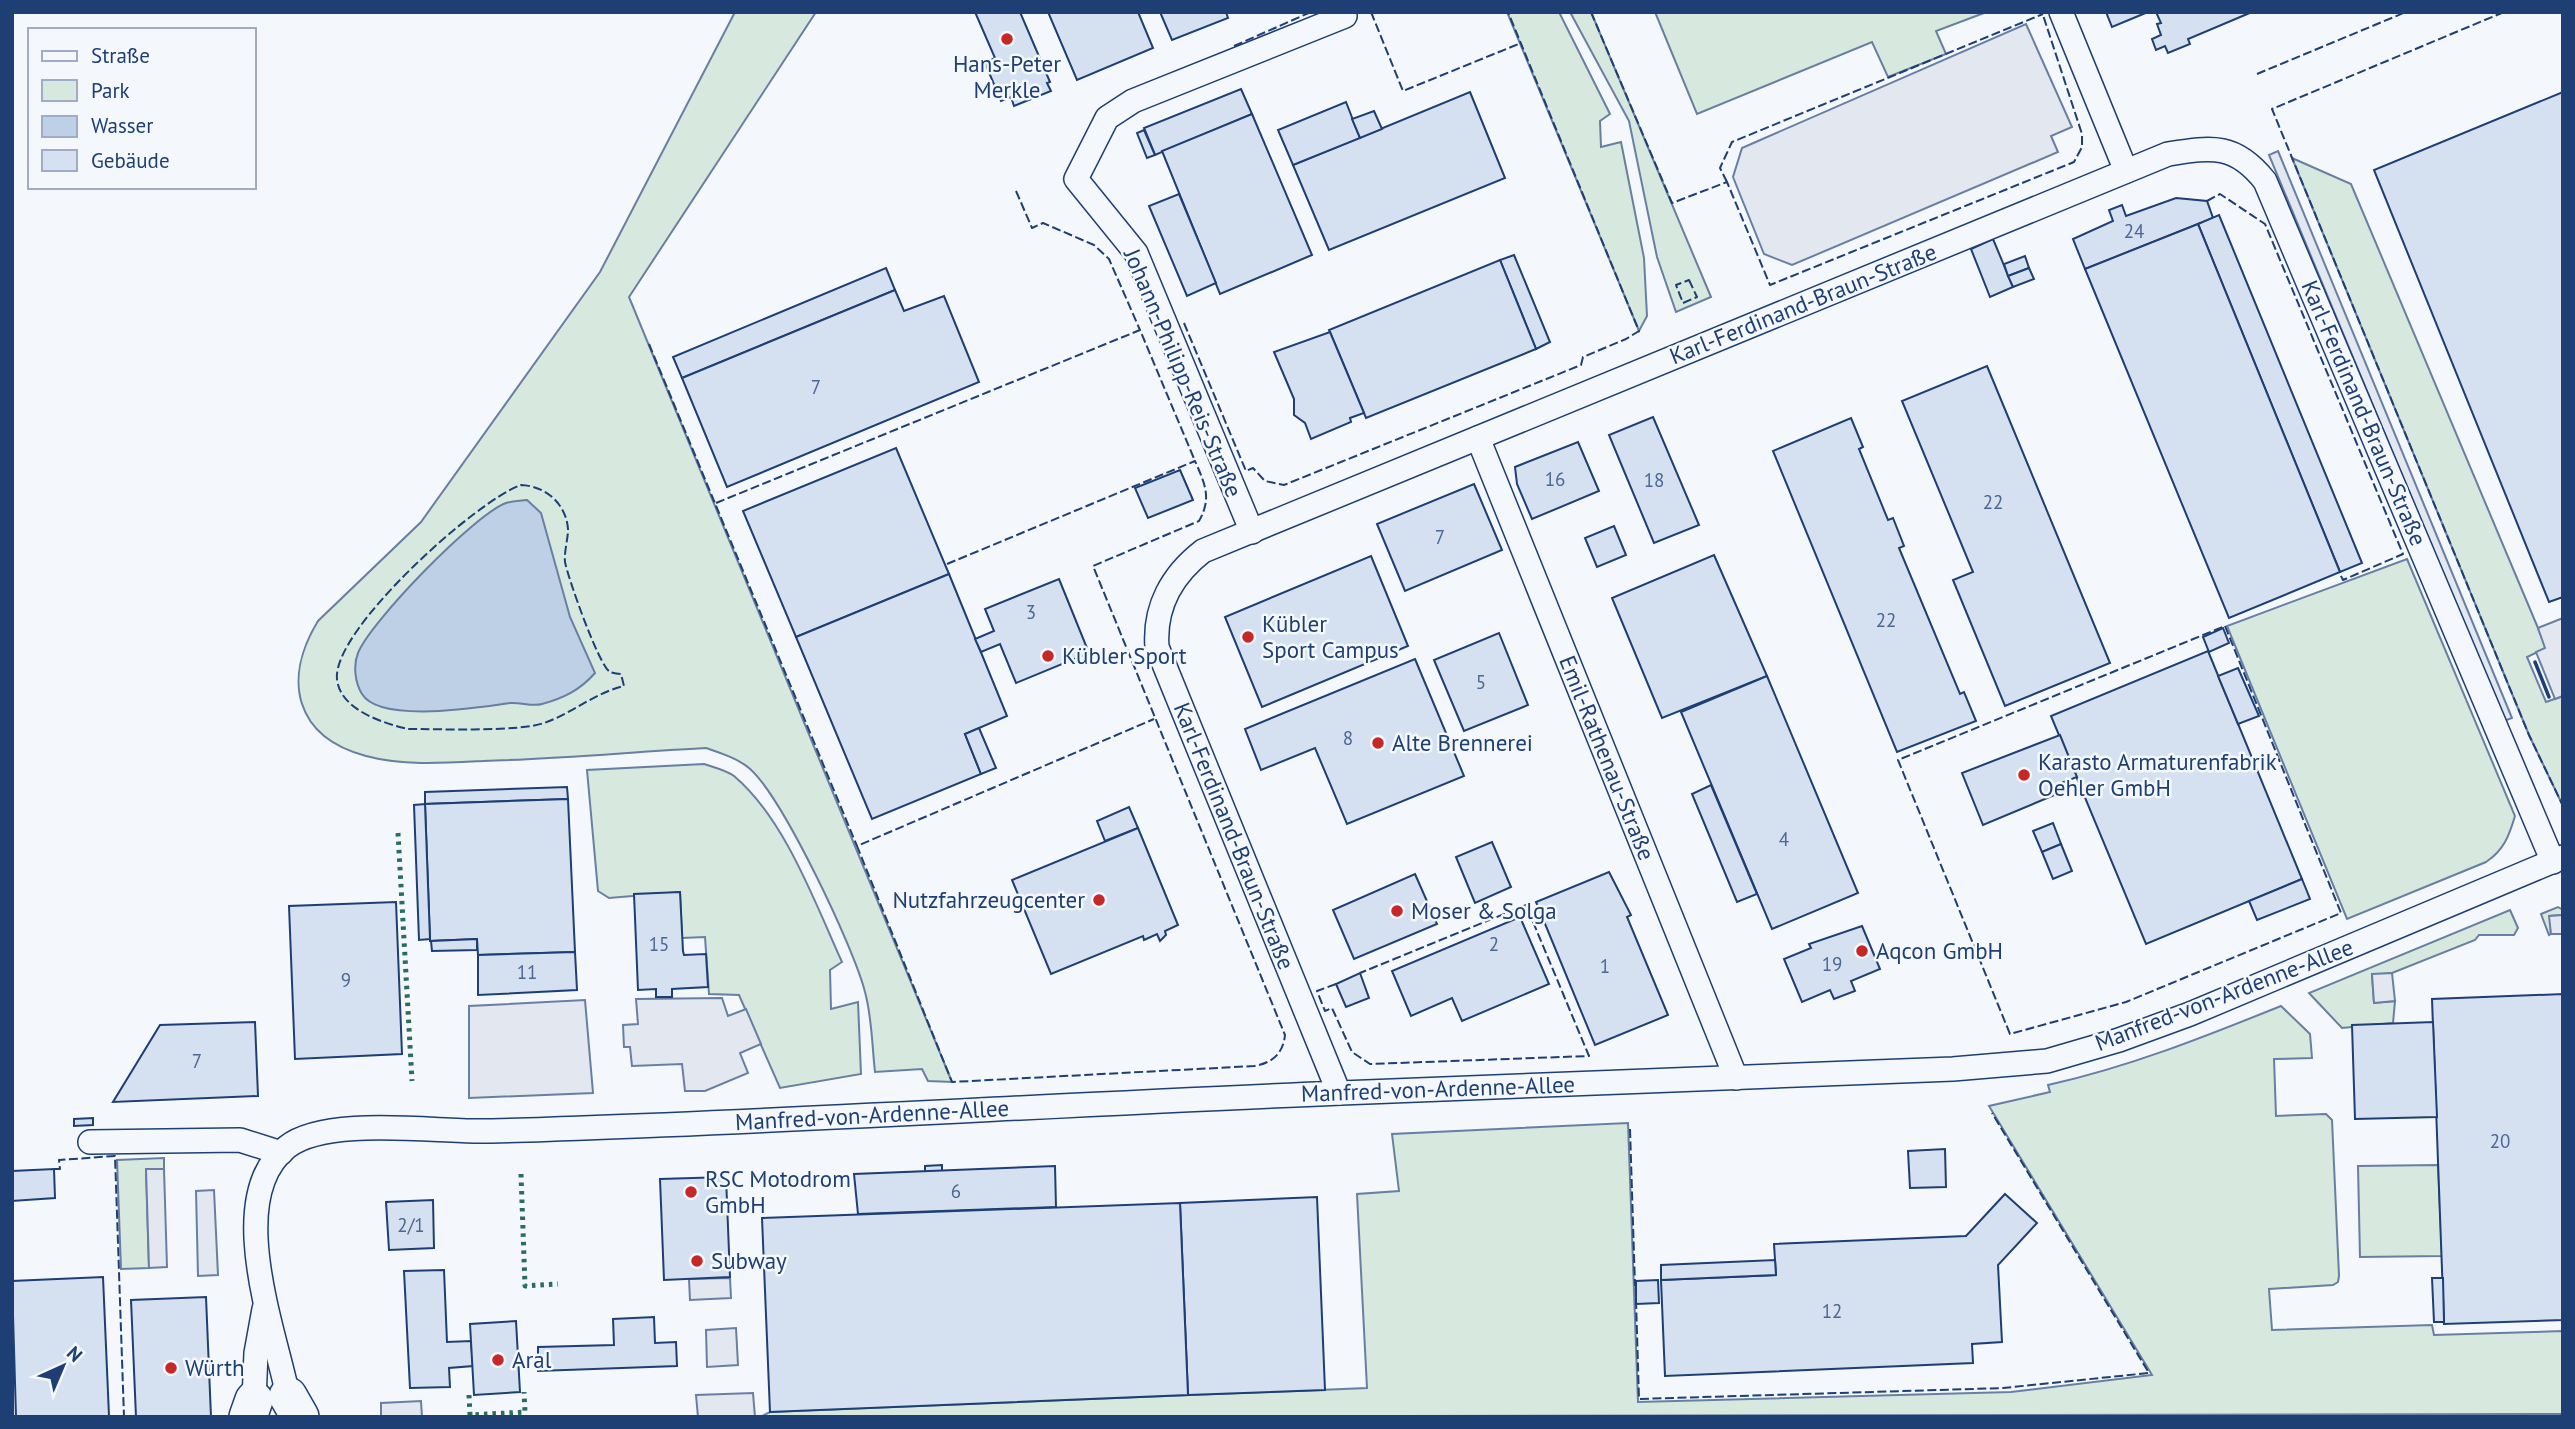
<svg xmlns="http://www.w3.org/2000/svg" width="2575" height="1429" font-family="'PT Sans',sans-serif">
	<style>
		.green { fill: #d7e8df; stroke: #687fa3; stroke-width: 2 }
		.parking { fill: #e3e8f0; stroke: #687fa3; stroke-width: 2 }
		.water { fill: #bed0e5; stroke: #687fa3; stroke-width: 2 }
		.building { fill: #d5e0f0; stroke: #1d3f73; stroke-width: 2 }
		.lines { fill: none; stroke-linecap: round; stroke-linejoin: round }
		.street-casing { stroke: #1d3f73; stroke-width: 26 }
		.primary-casing { stroke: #1d3f73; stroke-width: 40 }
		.street { stroke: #f4f7fb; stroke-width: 23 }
		.primary { stroke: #f4f7fb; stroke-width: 37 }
		.hedge { stroke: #2c6c60; stroke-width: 5; stroke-dasharray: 3.5 5; stroke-linecap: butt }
		.fence { stroke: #1d3f73; stroke-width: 2; stroke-dasharray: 9 3.5; stroke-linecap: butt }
		.wall { stroke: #1d3f73; stroke-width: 3.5 }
		.poi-dot { fill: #c62828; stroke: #f4f7fb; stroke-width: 2.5 }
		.labels { text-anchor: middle; stroke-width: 5; stroke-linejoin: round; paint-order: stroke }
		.number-label { font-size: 19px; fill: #4b6792 }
		.poi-label { font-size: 23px; fill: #1d3f73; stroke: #f4f7fb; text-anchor: start }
		.street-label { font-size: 23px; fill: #1d3f73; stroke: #f4f7fb }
	</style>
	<rect width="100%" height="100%" fill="#f4f7fb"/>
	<g class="green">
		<path d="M735,12H816L629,297L952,1082L928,1081L922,1069L875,1072C872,1046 872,1017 865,992C854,948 782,796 749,768C737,758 720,753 706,748C631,752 557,759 483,761C445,763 403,766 366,756C295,737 282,680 318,621L421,522L600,272Z"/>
		<path d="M1507,12H1559L1610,114L1600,121L1601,147L1621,142L1644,258L1647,316L1639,331Z"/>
		<path d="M1570,12H1591L1711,297L1676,312L1657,257L1629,121Z"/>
		<path d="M1655,12H1984V13L1936,31L1946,54L1888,77L1872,42L1697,114Z"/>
		<path d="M2292,158L2351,184L2538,628L2546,648L2527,657L2546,702L2563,696V806L2529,735Z"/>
		<path d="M2407,559L2515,816C2509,836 2504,850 2486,862L2347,919L2227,626Z"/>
		<path d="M704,764C713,767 726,770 734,776C785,819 815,903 842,962L830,970L831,1009L858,1002L861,1074L780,1088L739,995L709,994L705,937L682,938L680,892L609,898L598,891L587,770Z"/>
		<path d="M2558,907L2563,910V915L2550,916L2551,934L2549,935L2541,914Z"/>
		<path d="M2510,910L2518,928L2514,935H2479L2475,940L2392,973L2372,975L2374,1003L2395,1001L2393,1023L2342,1028L2309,993Z"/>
		<path d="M2281,1006L2310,1034L2312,1058L2274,1059L2276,1116L2326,1114L2332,1120L2339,1276L2338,1282L2333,1285L2269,1289L2272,1330L2432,1325L2434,1335L2563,1331V1414L760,1417L770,1412L1367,1388L1357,1194L1399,1191L1392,1134L1628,1123L1638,1402L2011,1392L2152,1375L1989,1106L2050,1092L2048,1085C2129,1067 2204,1037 2281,1006Z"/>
		<path d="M164,1158V1169H146L149,1268L121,1269L117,1160Z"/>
		<path d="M2438,1165L2442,1256L2360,1257L2358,1166Z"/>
	</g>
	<g class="parking">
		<path d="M2026,24L2072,127L2051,136L2058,152L1792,265L1764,254L1733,177L1742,148Z"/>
		<path d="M2278,151L2512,718L2504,721L2269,155Z"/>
		<path d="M2563,618V696L2555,699L2536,652L2545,648L2538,628Z"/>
		<path d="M2563,915V934H2551L2549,916Z"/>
		<path d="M2392,973L2395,1001L2374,1003L2372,974Z"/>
		<path d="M722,998L728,1016L746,1009L761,1044L740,1053L748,1073L705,1091H685L682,1064L632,1066L630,1047H624L623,1025L638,1024L636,999Z"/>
		<path d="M585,1000L593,1093L469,1098V1006Z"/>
		<path d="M146,1169H164L167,1267L149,1268Z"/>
		<path d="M214,1190L218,1275L198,1276L196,1191Z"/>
		<path d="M730,1278L731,1298L690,1300L689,1279Z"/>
		<path d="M736,1328L738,1365L707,1367L706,1330Z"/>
		<path d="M753,1393L755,1417H698L696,1395Z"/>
		<path d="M421,1401L422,1417H381V1403Z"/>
	</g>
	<path class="water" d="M527,500L541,513L570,617L595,673C580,690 564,698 542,704C532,707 521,702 510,703C480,707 380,724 362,694C355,683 353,665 358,653C370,622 475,514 506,503C512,501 520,501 527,500Z"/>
	<g class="building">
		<path d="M975,12H1020L1050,82L1047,83L1051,91L1014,106L1011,97L1001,101L985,63L995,58Z"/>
		<path d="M1048,12H1138L1153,48L1077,80Z"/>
		<path d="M1160,12H1226L1228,18L1172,40Z"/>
		<path d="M2106,12H2148L2112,27Z"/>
		<path d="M2156,12H2252L2188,39L2190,44L2168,53L2165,46L2156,50L2152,39L2161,35L2157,24L2161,23Z"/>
		<path d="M1241,89L1252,114L1155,155L1144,128Z"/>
		<path d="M1470,92L1505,178L1329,250L1293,165Z"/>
		<path d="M2563,92V597L2549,602L2374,170Z"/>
		<path d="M1346,102L1360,138L1293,165L1278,130Z"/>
		<path d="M1374,111L1382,129L1360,138L1352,119Z"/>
		<path d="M1252,114L1312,255L1220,294L1162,151Z"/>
		<path d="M1144,130L1155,155L1147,158L1137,133Z"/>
		<path d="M1179,194L1216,283L1187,296L1149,206Z"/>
		<path d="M2176,198L2207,201L2213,218L2085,269L2073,239L2113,221L2109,210L2122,205L2126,216Z"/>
		<path d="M2219,215L2362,563L2340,572L2198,224Z"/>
		<path d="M2198,224L2340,572L2229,618L2085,269Z"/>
		<path d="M1993,239L2013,287L1990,297L1971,249Z"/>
		<path d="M1514,255L1550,342L1536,349L1500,260Z"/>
		<path d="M2025,256L2029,268L2008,276L2004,264Z"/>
		<path d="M1500,260L1536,349L1366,418L1329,330Z"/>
		<path d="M886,268L895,290L682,378L673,357Z"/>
		<path d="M2029,268L2034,279L2013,287L2008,276Z"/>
		<path d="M895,290L904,311L944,296L979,382L727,487L682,378Z"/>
		<path d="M1330,332L1364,413L1350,418L1351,422L1311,439L1305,423L1294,415V399L1274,352Z"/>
		<path d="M1987,366L2110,663L2005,706L1953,580L1973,572L1902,401Z"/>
		<path d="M1653,417L1699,525L1654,543L1609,435Z"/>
		<path d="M1851,418L1863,447L1859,449L1888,520L1893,518L1904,546L1899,548L1960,694L1964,692L1976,721L1897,752L1773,451Z"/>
		<path d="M1578,442L1599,491L1532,519L1517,484L1515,467Z"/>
		<path d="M896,448L949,574L796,637L743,511Z"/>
		<path d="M1180,470L1193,500L1148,518L1135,488Z"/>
		<path d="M1474,484L1502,550L1405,591L1377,524Z"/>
		<path d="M1614,526L1626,555L1597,567L1585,538Z"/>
		<path d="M1714,555L1767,676L1662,718L1612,598Z"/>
		<path d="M1371,556L1408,646L1262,707L1225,617Z"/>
		<path d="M949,574L1007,716L965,734L981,774L872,819L796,637Z"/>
		<path d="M1059,579L1089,653L1016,683L1000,644L981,652L975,639L994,631L985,609Z"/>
		<path d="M2223,628L2229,643L2209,652L2203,637Z"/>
		<path d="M1499,633L1528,705L1464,731L1434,660Z"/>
		<path d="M2208,651L2302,879L2146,944L2051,716Z"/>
		<path d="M1415,659L1464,776L1347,824L1315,748L1261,770L1245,729Z"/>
		<path d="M2238,668L2259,716L2238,724L2218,676Z"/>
		<path d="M1767,676L1858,893L1772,929L1681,712Z"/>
		<path d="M979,728L996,768L981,774L965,734Z"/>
		<path d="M2060,735L2077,777L2061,783L2064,791L1983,825L1962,773Z"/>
		<path d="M1711,785L1757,894L1737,902L1692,794Z"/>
		<path d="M567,787L568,799L425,804V792Z"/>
		<path d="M568,799L575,952L478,955L477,939L430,941L425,804Z"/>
		<path d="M425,804L430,939L419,940L414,805Z"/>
		<path d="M1129,807L1138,828L1105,841L1097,821Z"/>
		<path d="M2053,823L2061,844L2042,852L2033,831Z"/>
		<path d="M1138,828L1178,925L1165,931L1166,935L1160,941L1157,934L1144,940L1143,936L1051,974L1012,880Z"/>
		<path d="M1492,842L1511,887L1475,903L1456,857Z"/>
		<path d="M2061,844L2072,871L2053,879L2042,852Z"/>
		<path d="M1609,872L1631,915L1627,917L1668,1015L1595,1045L1536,902Z"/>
		<path d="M1415,874L1437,924L1354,959L1333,910Z"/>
		<path d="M2302,879L2310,899L2257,920L2249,901Z"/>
		<path d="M680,892L683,951L684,955L706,954L708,987L672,989V997H656V989L638,990L634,894Z"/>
		<path d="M396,902L402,1054L295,1059L289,906Z"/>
		<path d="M1520,917L1549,984L1462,1021L1452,998L1411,1016L1392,971Z"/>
		<path d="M1862,926L1880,969L1851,981L1855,991L1834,999L1830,990L1802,1002L1784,959L1811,948L1809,944Z"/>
		<path d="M477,939V950L432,951L431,941Z"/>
		<path d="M575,952L577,990L478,995V955Z"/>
		<path d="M1360,973L1369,998L1346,1007L1336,984Z"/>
		<path d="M2563,994V1320L2444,1324L2432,999Z"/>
		<path d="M255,1022L258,1096L113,1102L160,1025Z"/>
		<path d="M2433,1022L2437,1117L2355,1119L2352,1025Z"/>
		<path d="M93,1118V1125L74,1126V1119Z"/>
		<path d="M1945,1149L1946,1187L1910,1188L1908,1151Z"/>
		<path d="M942,1165V1171L925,1172V1166Z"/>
		<path d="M1055,1166L1056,1207L858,1214L854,1174Z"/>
		<path d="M54,1169L55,1198L12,1201V1171Z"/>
		<path d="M726,1177L730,1277L664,1280L660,1179Z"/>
		<path d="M2005,1194L2037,1223L1998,1265L2002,1342L1972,1344L1973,1363L1665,1376L1661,1280L1776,1275L1774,1244L1966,1236Z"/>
		<path d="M1317,1197L1325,1390L1188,1395L1180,1203Z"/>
		<path d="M433,1200L434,1248L389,1250L386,1202Z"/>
		<path d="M1180,1203L1188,1395L770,1412L762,1218Z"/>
		<path d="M1775,1260L1776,1275L1661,1280V1265Z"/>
		<path d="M444,1270L447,1342L471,1341L473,1366L449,1368L450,1387L410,1388L404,1271Z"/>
		<path d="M103,1277L109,1416L16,1417L12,1281Z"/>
		<path d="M2432,1278H2443L2444,1322H2434Z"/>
		<path d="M1658,1280L1659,1303L1636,1304V1281Z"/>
		<path d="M206,1297L211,1417H136L131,1300Z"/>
		<path d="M654,1317L655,1343L676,1342L677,1366L538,1371V1347L614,1345L613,1319Z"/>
		<path d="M516,1321L520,1392L474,1395L470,1324Z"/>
	</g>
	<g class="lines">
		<g class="street-casing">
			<g id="street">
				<path d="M2061,12L2126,171"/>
				<path d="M1478,438L1736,1078"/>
				<path d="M1252,532L1136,253L1076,179L1107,118L1133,101L1345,16"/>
				<path d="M1339,1093L1157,647C1154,607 1172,575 1203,551L2168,154C2212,147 2235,143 2265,181L2553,862"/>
				<path d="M90,1142L240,1140L281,1153"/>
				<path d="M288,1396C275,1331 223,1197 287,1147C325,1117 428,1131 477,1131C513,1131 549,1129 584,1128C837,1119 1089,1103 1341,1093C1545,1084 1749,1078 1953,1069L2047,1061L2119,1040L2190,1014L2563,857"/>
				<path d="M254,1400L256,1353L264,1309"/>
			</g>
		</g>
		<g class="primary-casing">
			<g id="primary">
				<path d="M288,1396L300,1417"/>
				<path d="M248,1417L254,1400"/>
			</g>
		</g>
		<use href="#street" class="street"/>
		<use href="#primary" class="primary"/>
		<g class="hedge">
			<path d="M398,833L412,1081"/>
			<path d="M521,1174L525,1286L558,1284"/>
			<path d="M469,1395L470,1415L525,1412L524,1392"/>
		</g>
		<g class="fence">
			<path d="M1371,12L1403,91L1521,43"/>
			<path d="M1591,12L1672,203L1727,182L1770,285L2074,162L2082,147V134L2042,12"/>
			<path d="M2504,12L2272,109L2529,735L2563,806"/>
			<path d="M1234,46L1311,12"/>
			<path d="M2257,74L2406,12"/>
			<path d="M1727,182L1720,168L1732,142L2043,14"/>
			<path d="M1016,191L1032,228L1043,223L1094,245L1109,259L1140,330"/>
			<path d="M2207,201L2220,194L2265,224L2403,554L2343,580L2339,572"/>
			<path d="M1689,280L1697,297L1683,303L1676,285Z"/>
			<path d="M1184,323L1246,471L1253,468L1265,481L1284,485L1581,365L1583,357L1626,339L1639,331L1508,12"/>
			<path d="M649,344L857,846"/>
			<path d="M521,485C545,486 566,503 568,529C568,540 564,551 565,562C568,578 599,666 610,672C612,673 619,674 621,674L624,686C594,693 573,713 544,723C518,732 439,729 408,729C383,723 340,710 337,679C332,630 477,500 521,485Z"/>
			<path d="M716,503L1140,330L1195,461"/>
			<path d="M947,564L1195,461C1205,484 1212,498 1199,521L1093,566L1285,1035C1283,1054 1272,1063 1254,1066L952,1082L857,846L1154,719"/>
			<path d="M2225,626L2341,913L2126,1002L2010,1034L1898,760Z"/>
			<path d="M1336,984L1317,991L1325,1011L1332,1008L1352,1052L1370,1064L1589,1056L1526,905L1360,973"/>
			<path d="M1630,1129L1635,1286"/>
			<path d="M54,1169H60L59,1160L115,1156L124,1417"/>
			<path d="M1636,1300L1639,1399L2003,1388L2149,1373L1992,1113"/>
		</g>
		<path class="wall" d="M2535,662L2549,697"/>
	</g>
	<g class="poi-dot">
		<circle cx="1007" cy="39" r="7"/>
		<circle cx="1248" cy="637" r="7"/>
		<circle cx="1048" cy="656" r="7"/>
		<circle cx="1378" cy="743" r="7"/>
		<circle cx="2024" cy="775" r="7"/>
		<circle cx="1099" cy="900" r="7"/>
		<circle cx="1397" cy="911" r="7"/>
		<circle cx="1862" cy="951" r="7"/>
		<circle cx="691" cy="1192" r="7"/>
		<circle cx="697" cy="1261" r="7"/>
		<circle cx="498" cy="1360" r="7"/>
		<circle cx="171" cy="1368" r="7"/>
	</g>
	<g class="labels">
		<g class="number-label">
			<text x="2134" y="238">24</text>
			<text x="816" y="394">7</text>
			<text x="1555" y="486">16</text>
			<text x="1654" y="487">18</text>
			<text x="1993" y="509">22</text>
			<text x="1440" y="544">7</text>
			<text x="1031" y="619">3</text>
			<text x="1886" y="627">22</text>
			<text x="1481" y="689">5</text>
			<text x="1348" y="745">8</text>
			<text x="1784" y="846">4</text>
			<text x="659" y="951">15</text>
			<text x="1494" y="951">2</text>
			<text x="1832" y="971">19</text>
			<text x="1605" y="973">1</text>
			<text x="527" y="979">11</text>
			<text x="346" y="987">9</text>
			<text x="197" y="1068">7</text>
			<text x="2500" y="1148">20</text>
			<text x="956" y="1198">6</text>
			<text x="411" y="1232">2/1</text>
			<text x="1832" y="1318">12</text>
		</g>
		<g class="poi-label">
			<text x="1007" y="72" text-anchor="middle">Hans-Peter<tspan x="1007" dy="26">Merkle</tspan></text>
			<text x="1262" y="632">Kübler<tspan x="1262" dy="26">Sport Campus</tspan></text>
			<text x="1062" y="664">Kübler Sport</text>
			<text x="1392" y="751">Alte Brennerei</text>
			<text x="2038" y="770">Karasto Armaturenfabrik<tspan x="2038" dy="26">Oehler GmbH</tspan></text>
			<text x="1085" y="908" text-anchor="end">Nutzfahrzeugcenter</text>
			<text x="1411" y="919">Moser &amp; Solga</text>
			<text x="1876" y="959">Aqcon GmbH</text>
			<text x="705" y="1187">RSC Motodrom<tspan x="705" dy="26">GmbH</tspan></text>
			<text x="711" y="1269">Subway</text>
			<text x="512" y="1368">Aral</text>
			<text x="185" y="1376">Würth</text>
		</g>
		<g class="street-label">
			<text transform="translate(1803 304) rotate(-22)" y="8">Karl-Ferdinand-Braun-Straße</text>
			<text transform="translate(1183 373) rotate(67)" y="8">Johann-Philipp-Reis-Straße</text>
			<text transform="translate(2364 413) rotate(67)" y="8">Karl-Ferdinand-Braun-Straße</text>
			<text transform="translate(1607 758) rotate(68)" y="8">Emil-Rathenau-Straße</text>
			<text transform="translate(1234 836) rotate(68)" y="8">Karl-Ferdinand-Braun-Straße</text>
			<text transform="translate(2224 995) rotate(-21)" y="8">Manfred-von-Ardenne-Allee</text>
			<text transform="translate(1438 1089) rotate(-2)" y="8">Manfred-von-Ardenne-Allee</text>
			<text transform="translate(872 1115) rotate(-3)" y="8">Manfred-von-Ardenne-Allee</text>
		</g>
	</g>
	<rect width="2575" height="1429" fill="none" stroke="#1d3f73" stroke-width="28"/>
	<rect x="28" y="28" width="228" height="161" fill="#f4f7fb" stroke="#9eadc5" stroke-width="2"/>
	<rect x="42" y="51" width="35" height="10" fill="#f4f7fb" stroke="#9eadc5" stroke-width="2"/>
	<text x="91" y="63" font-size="21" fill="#1d3f73">Straße</text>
	<rect x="42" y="80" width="35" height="21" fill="#d7e8df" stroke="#9eadc5" stroke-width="2"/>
	<text x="91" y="98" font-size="21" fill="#1d3f73">Park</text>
	<rect x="42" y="116" width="35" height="21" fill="#bed0e5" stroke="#9eadc5" stroke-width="2"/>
	<text x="91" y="133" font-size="21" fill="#1d3f73">Wasser</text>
	<rect x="42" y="150" width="35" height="21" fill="#d5e0f0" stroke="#9eadc5" stroke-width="2"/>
	<text x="91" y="168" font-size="21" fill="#1d3f73">Gebäude</text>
	<g transform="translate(63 1366) rotate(44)" stroke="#f4f7fb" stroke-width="5" paint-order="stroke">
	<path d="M0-5L12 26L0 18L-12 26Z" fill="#1d3f73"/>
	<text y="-10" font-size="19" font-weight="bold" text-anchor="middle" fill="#1d3f73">N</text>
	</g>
</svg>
